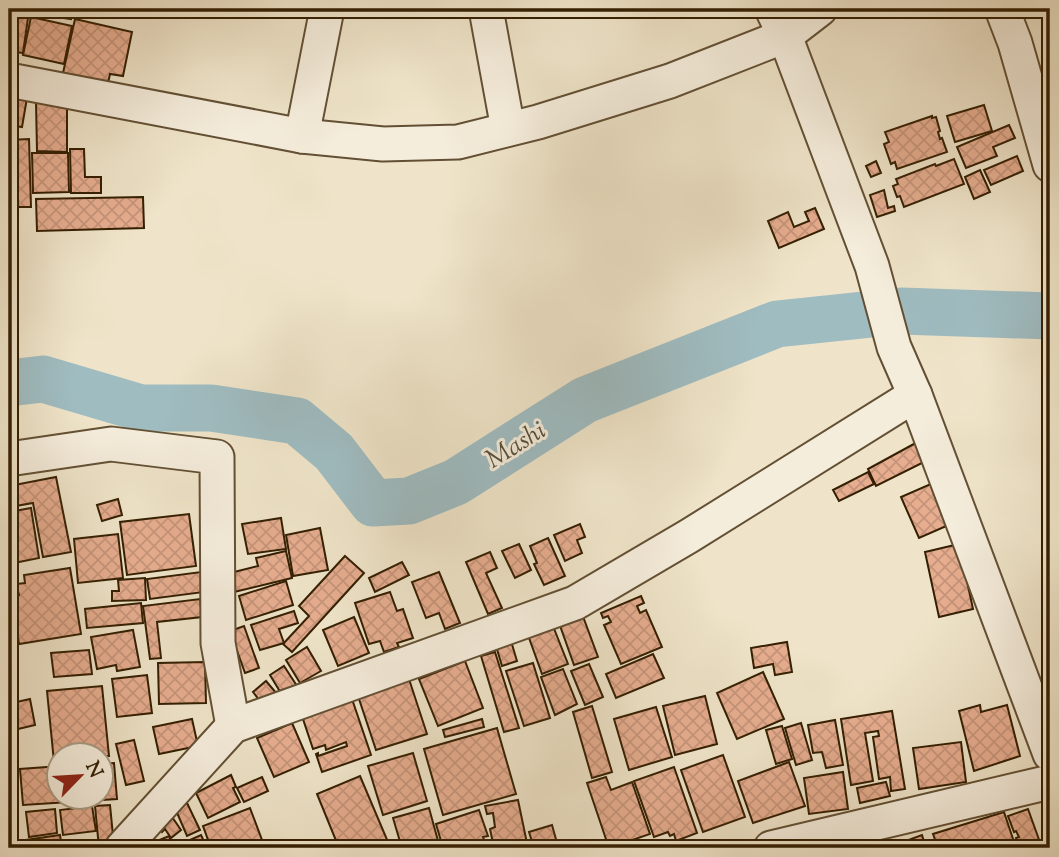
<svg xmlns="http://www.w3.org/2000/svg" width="1059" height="857" font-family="'Sorts Mill Goudy',serif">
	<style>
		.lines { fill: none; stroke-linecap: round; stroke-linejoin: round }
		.river { stroke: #9fbcc1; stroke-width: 47 }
		.building { fill: url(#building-cross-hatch); stroke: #341f02; stroke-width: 2 }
		.minor-casing { stroke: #635034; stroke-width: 37 }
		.minor { stroke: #f5eddc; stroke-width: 33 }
		.labels { text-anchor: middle; stroke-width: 6; stroke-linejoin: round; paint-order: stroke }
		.water-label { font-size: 26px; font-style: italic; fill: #544e3b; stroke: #f5eddc }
	</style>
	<defs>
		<pattern id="building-cross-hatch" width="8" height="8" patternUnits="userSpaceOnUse" patternTransform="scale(1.75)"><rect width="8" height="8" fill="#e6ad8f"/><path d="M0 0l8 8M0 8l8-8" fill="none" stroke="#c6947a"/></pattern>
	</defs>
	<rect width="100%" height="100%" fill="#efe4c9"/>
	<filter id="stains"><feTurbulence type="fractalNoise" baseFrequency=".00286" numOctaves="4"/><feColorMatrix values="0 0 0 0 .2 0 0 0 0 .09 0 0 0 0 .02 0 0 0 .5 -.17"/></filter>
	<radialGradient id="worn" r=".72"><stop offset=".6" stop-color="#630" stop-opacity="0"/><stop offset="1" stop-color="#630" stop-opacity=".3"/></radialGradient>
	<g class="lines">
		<path class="river" d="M9,383L43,379L141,408H211L297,421L334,452L373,503L409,501L456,482L585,400L777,324L901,311L1050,316"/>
	</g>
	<g class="building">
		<path d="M29,9H72L71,19L29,13Z"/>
		<path d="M9,15L28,18L23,53L9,51Z"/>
		<path d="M31,17L72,26L64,64L23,55Z"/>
		<path d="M75,19L132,32L123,76L110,74L108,83L63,73Z"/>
		<path d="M9,88L28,92L22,127L9,125Z"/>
		<path d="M36,102H67V152L37,151Z"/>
		<path d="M984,105L992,131L955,142L947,116Z"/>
		<path d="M932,116V118L936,117L940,131L938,132L940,139L942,138L947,152L897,169L895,162L891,164L884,144L889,142L885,132Z"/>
		<path d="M1009,125L1015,138L993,147L997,156L966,168L957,147Z"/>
		<path d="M29,139L31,207H9V140Z"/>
		<path d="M70,149H84L85,177H101V193H71Z"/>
		<path d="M32,153H68L69,192L33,193Z"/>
		<path d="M1017,156L1023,171L991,185L984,170Z"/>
		<path d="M954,159L964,184L904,207L900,196L897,197L893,186L898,184L896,179L935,164L936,166Z"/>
		<path d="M876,161L881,173L871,177L866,166Z"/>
		<path d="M980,170L990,192L974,199L965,177Z"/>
		<path d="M884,190L888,208L894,206L895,211L877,217L870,195Z"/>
		<path d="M143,197L144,228L37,231L36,199Z"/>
		<path d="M815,208L824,229L779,248L768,221L788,212L794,227L809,221L805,212Z"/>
		<path d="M9,242H11L14,268L9,269Z"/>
		<path d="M923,439L932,458L876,486L868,469Z"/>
		<path d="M868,472L874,484L839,501L833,490Z"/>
		<path d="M56,477L71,552L43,557L33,503L10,507L9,486Z"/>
		<path d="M933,483L951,524L919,538L901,497Z"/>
		<path d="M118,499L122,515L102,521L97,505Z"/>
		<path d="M31,508L39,558L9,564V512Z"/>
		<path d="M189,514L196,566L127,575L120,522Z"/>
		<path d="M281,518L286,549L248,554L242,524Z"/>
		<path d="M580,524L585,537L577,540L582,553L565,561L554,535Z"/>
		<path d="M320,528L328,570L293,576L286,535Z"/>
		<path d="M118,534L123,578L78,583L74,539Z"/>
		<path d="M548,538L565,576L544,585L534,564L537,563L530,546Z"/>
		<path d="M519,544L531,570L515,578L502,551Z"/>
		<path d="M959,544L973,609L939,617L925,552Z"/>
		<path d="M286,551L292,578L234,592L230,573L258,566L256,558Z"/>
		<path d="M490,552L497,568L486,573L502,608L488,614L466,562Z"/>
		<path d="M345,556L364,573L292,652L283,644L309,616L299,606Z"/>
		<path d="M402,562L409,575L375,592L369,578Z"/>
		<path d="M70,568L81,634L19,644L11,596L19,595L16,584L25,583L24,575Z"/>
		<path d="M201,572L204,592L150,599L147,579Z"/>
		<path d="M439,572L460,623L445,629L439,613L426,618L412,582Z"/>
		<path d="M145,578L146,600L112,601V591H119L118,580Z"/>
		<path d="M286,581L293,605L246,620L239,596Z"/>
		<path d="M390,592L397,611L403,609L413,638L397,643L399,647L384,652L380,641L369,644L355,603Z"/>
		<path d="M641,596L644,603L637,606L640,613L646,610L662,647L621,664L604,625L611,622L608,616L603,618L601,613Z"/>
		<path d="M200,599L202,617L157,622L161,658L150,659L143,606Z"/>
		<path d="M141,603L143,623L87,628L85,609Z"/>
		<path d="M294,611L298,623L279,629L284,643L260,650L251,625Z"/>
		<path d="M581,611L598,657L574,665L558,620Z"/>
		<path d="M354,617L369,653L338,666L323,630Z"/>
		<path d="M244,626L259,668L245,673L230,631Z"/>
		<path d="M553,626L568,664L542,674L528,635Z"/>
		<path d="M133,630L140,667L117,671L116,665L97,669L91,637Z"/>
		<path d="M511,641L517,661L502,666L496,646Z"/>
		<path d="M787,642L792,672L775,675L773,664L754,668L751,648Z"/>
		<path d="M307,647L321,671L300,683L286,660Z"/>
		<path d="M89,650L92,674L54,677L51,653Z"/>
		<path d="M495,652L519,728L504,732L481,656Z"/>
		<path d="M653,654L664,678L616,698L606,674Z"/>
		<path d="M465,661L483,708L438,726L419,679Z"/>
		<path d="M205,662L206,703L159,704L158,663Z"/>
		<path d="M533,663L550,718L524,726L506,671Z"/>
		<path d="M589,664L603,697L585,705L571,671Z"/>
		<path d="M284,666L297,686L282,695L270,675Z"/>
		<path d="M563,669L577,704L555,715L541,677Z"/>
		<path d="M763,672L784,719L737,739L717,693Z"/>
		<path d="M147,675L152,713L117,717L112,679Z"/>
		<path d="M408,676L427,734L376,750L357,693Z"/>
		<path d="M266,681L277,694L264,706L253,692Z"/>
		<path d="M102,686L109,756H60V761L54,762L47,691Z"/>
		<path d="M705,696L717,744L675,755L663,706Z"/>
		<path d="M30,699L35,725L18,729L12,703Z"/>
		<path d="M352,699L371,755L322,772L316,754L318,753V756L347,746L346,742L326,750L325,745L313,749L303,719L308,717L307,714Z"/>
		<path d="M980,705L981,712L1007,705L1020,756L974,771L959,711Z"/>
		<path d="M592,706L612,772L592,778L573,712Z"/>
		<path d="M656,707L672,757L629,770L614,719Z"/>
		<path d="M892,711L905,789L891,791L890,777L879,779L873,737L879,736L878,731L865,733L873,781L851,785L841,719Z"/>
		<path d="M192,719L198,746L159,754L153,727Z"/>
		<path d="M482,719L484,727L445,737L443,730Z"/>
		<path d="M835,720L843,765L826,768L822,752L813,753L808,725Z"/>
		<path d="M292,723L309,762L274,777L257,738Z"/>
		<path d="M801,723L812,760L796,765L785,728Z"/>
		<path d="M782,726L792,759L776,764L766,730Z"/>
		<path d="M497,728L516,794L443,815L424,749Z"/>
		<path d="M134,740L144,781L126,785L116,744Z"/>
		<path d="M961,742L966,782L919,789L913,748Z"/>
		<path d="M413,753L427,801L383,815L368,766Z"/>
		<path d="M723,755L745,817L703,832L681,770Z"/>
		<path d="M789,762L805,806L753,823L738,781Z"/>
		<path d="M114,763L117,799L23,805L20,769L60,766V798H102V764Z"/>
		<path d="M674,767L697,833L676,841L674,834L670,836L668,832L654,837L634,781Z"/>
		<path d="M843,772L848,809L809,814L804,778Z"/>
		<path d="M231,775L236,787L233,788L240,802L208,818L196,793Z"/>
		<path d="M360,776L388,842L374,848H339L317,794Z"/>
		<path d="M262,777L268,791L244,802L237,788Z"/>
		<path d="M606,777L611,790L632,782L650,834L609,848L587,783Z"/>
		<path d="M886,782L890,796L860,803L857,788Z"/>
		<path d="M518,800L528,848H494L490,829L495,827L493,813L487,814L485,806Z"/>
		<path d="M187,803L200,830L187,836L175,808Z"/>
		<path d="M110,805L114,846L99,848L95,806Z"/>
		<path d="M92,806L96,831L63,835L60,810Z"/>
		<path d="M250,808L265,848H211L203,826Z"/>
		<path d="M429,808L440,848H416L414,841L401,845L393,818Z"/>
		<path d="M55,809L57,833L29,837L26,812Z"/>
		<path d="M1028,809L1042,848H1020L1016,838L1019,837L1016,831L1014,832L1008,816Z"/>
		<path d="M479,810L488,836L483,837L487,848H443L436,824Z"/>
		<path d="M1004,812L1016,848H938L933,834Z"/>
		<path d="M170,814L181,830L171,838L165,829L162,832L156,824Z"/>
		<path d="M552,825L557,843L534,848L529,832Z"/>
		<path d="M60,835L62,848H26L25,840Z"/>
		<path d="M201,835L207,848H185L183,843Z"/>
		<path d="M922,835L926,848H902L900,843Z"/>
		<path d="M169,836L174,848H140Z"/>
	</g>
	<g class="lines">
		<g class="minor-casing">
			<g id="minor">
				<path d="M486,9L508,129"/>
				<path d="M772,9L785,36L872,266L894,347L915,395L1050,754"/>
				<path d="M1002,9L1015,43L1050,165"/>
				<path d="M9,80L302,136L383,144L458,142L538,122L670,81L785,36L820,9"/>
				<path d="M302,136L327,9"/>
				<path d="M9,459L111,444L217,457L218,643L233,726"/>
				<path d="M122,848L233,726L575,603L689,536L915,395"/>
				<path d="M771,848L1050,782"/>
			</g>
		</g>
		<use href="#minor" class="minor"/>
	</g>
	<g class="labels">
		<g class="water-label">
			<text transform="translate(515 444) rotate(-32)" y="9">Mashi</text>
		</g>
	</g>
	<rect width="1059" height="857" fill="none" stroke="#efe4c9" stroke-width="35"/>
	<rect x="10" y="10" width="1038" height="836" fill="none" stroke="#341f02" stroke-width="3.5"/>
	<rect x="18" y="18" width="1024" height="822" fill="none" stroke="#341f02" stroke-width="2"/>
	<g transform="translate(80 776) rotate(65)"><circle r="33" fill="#f5eddc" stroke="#a89b85" stroke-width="2"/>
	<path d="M0-5L12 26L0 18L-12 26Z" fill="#8f2418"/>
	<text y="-10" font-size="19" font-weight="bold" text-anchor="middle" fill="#341f02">N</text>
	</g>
	<rect width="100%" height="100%" filter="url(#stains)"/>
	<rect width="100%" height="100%" fill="url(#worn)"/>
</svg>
